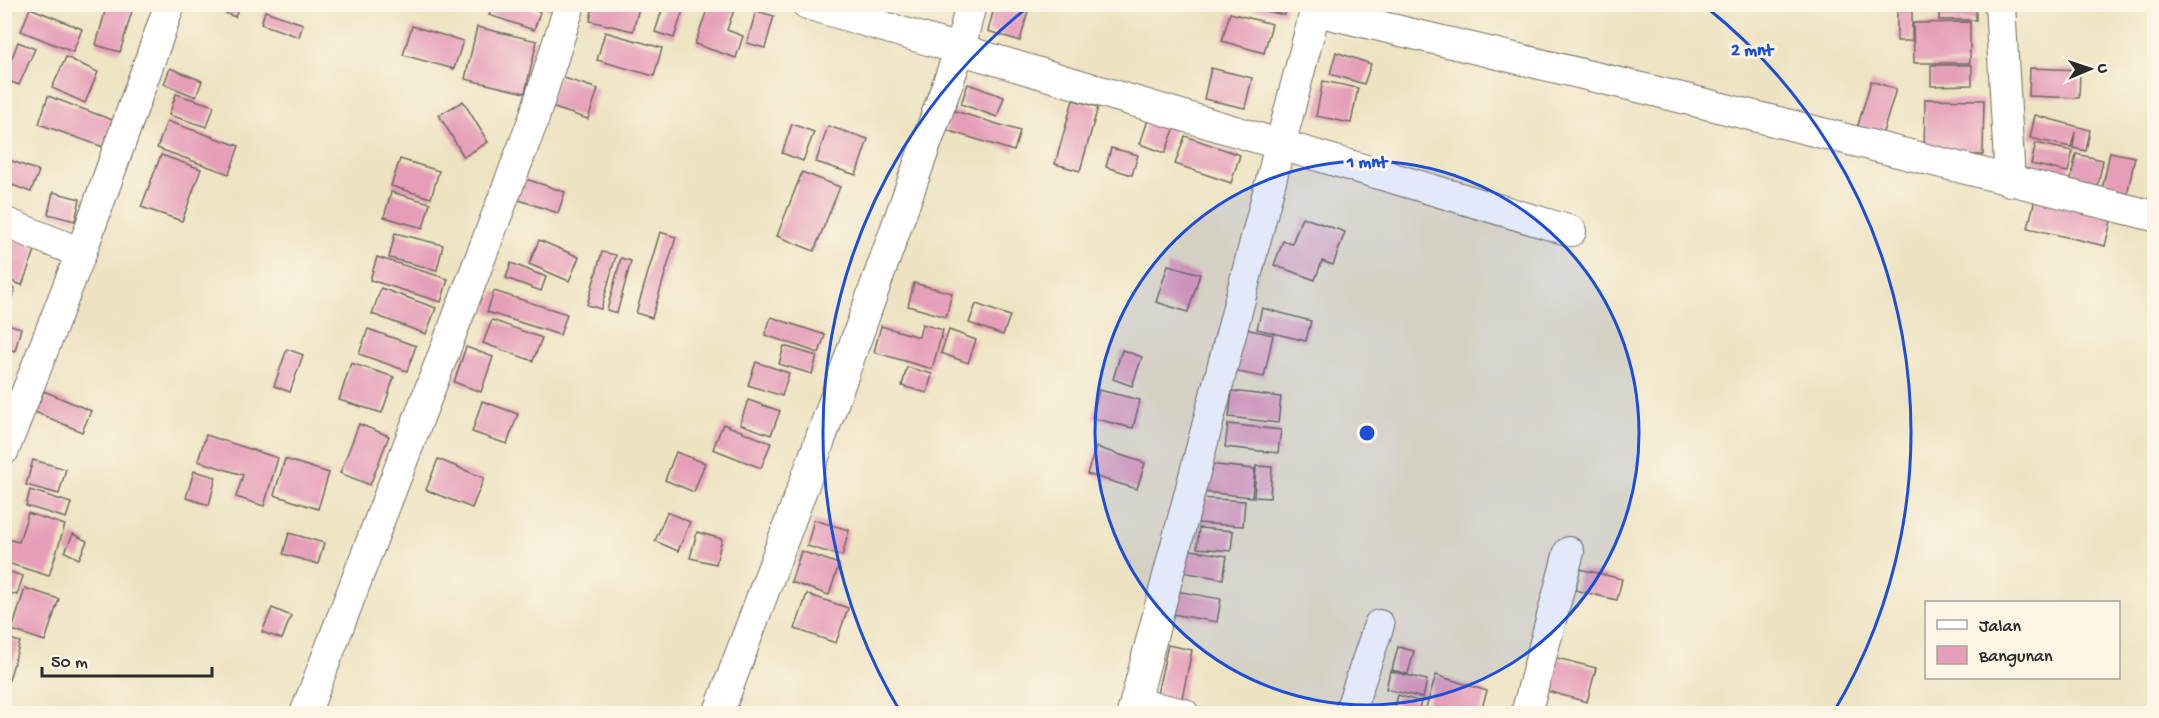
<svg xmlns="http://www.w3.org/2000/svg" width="2159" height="718" font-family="'Gochi Hand',sans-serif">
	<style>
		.building { fill: #e59db8 }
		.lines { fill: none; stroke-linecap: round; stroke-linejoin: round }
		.minor-casing { stroke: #6f6b60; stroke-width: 32 }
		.minor { stroke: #fff; stroke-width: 30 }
		.ring { fill: none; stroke: #1d4ed8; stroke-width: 3 }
		.centre { fill: #1d4ed8; stroke: #fcf5e5; stroke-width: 3 }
		.ring-label { font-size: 18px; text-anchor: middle; font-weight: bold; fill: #1d4ed8; stroke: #fcf5e5; stroke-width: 6; stroke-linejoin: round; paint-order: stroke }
	</style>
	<rect width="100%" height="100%" fill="#fcf5e5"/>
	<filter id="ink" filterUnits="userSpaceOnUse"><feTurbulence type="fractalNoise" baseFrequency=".0167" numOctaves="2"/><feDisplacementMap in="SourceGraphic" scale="12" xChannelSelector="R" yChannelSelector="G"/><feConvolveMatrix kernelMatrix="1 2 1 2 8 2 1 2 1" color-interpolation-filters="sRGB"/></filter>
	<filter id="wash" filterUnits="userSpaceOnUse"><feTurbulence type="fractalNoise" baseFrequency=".008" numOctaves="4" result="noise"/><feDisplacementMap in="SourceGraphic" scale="24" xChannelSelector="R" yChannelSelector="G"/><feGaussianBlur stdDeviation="1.35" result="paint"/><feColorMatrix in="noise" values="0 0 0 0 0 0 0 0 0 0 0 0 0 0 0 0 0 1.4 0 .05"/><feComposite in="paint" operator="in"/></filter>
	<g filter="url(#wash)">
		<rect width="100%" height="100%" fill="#ede3c2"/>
		<g id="blocks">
			<g class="building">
				<path d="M107,4L132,11L120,52L96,45Z"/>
				<path d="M203,4H240L235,17Z"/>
				<path d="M492,4H517L540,12L534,30L489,15Z"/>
				<path d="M535,4H557L555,12Z"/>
				<path d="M593,4H640L633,31L590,21Z"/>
				<path d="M664,4H685L674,38L655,32Z"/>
				<path d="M709,4H736L727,30L743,36L736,58L695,44Z"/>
				<path d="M995,4H1030L1020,41L988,31Z"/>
				<path d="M1255,4H1287L1285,15L1254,9Z"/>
				<path d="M1344,4H1391L1389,18Z"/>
				<rect x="1939" y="4" width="37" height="16"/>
				<path d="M30,8L82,29L73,52L21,31Z"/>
				<path d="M265,11L303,24L299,37L261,24Z"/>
				<path d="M756,11L774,16L765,48L747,43Z"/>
				<rect x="1897" y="11" width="15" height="30"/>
				<path d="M1230,13L1272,24L1264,53L1222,41Z"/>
				<path d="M1970,22V63H1914L1913,23Z"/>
				<path d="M412,26L463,41L454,69L403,55Z"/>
				<path d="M477,27L537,41L525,93L465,79Z"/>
				<path d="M605,32L662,48L654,76L597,60Z"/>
				<path d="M18,42L35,49L19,85L4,79Z"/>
				<path d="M1336,52L1371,64L1364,84L1330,74Z"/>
				<path d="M66,57L98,72L85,103L52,88Z"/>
				<path d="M1931,65H1972V85L1931,86Z"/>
				<path d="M170,68L202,81L196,97L164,84Z"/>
				<path d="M1211,68L1252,78L1245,108L1204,99Z"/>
				<path d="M2030,68L2080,70L2079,98L2029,96Z"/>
				<path d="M558,76L598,89L588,119L548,106Z"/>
				<path d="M1323,81L1358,88L1351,123L1316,116Z"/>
				<path d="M1871,81L1896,89L1881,139L1856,132Z"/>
				<path d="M968,84L1004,97L997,117L961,104Z"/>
				<path d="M176,94L214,106L207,127L169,115Z"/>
				<path d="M48,96L115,121L106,148L39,124Z"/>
				<path d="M1925,99L1984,100L1983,155L1924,154Z"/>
				<path d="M1073,100L1098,107L1080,171L1055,164Z"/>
				<path d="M463,101L488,142L464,157L439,115Z"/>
				<path d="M952,110L1020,131L1014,151L946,130Z"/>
				<path d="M2035,115L2090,130L2086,151L2073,148L2075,132L2071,147L2030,138Z"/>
				<path d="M1149,117L1175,127L1165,153L1140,144Z"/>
				<path d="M167,121L239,146L229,174L157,148Z"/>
				<path d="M792,124L814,132L803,161L782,153Z"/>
				<path d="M828,126L868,139L856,175L816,162Z"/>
				<path d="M1185,136L1240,155L1231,183L1175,164Z"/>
				<path d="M2036,143L2073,151L2068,172L2031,164Z"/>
				<path d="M1111,148L1138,155L1132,175L1106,167Z"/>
				<path d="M2110,152L2135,157L2126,200L2101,195Z"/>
				<path d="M2076,154L2103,160L2096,195L2069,188Z"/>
				<path d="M161,155L201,169L182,221L141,207Z"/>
				<path d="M4,158L39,171L31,192L4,182Z"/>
				<path d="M400,159L439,171L431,198L391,186Z"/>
				<path d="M802,172L840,187L814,251L777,236Z"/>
				<path d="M520,177L565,192L558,213L513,198Z"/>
				<path d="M53,192L80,199L75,221L48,214Z"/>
				<path d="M391,192L430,203L423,228L384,217Z"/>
				<path d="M2035,199L2112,217L2105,246L2028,228Z"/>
				<path d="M1302,217L1345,232L1333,265L1322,261L1315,280L1274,265L1283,241L1292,244Z"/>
				<path d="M660,232L676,237L652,318L636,313Z"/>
				<path d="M395,233L443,245L437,270L389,258Z"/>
				<path d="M9,237L36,248L22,285L4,279V249Z"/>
				<path d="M539,240L579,257L569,281L529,264Z"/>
				<path d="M602,252L616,255L601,309L587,305Z"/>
				<path d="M377,257L448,279L441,302L370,280Z"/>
				<path d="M621,258L631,261L617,313L607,310Z"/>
				<path d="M511,263L546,277L541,291L506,278Z"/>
				<path d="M1168,265L1200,274L1188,312L1156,302Z"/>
				<path d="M914,283L952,293L946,317L908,306Z"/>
				<path d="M4,285L15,289L5,315H4Z"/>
				<path d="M381,288L436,308L426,334L372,314Z"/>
				<path d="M494,291L567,314L560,335L487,312Z"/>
				<path d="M976,304L1010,316L1003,335L969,323Z"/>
				<path d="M1262,308L1311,321L1306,341L1257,329Z"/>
				<path d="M771,317L825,335L819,353L765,335Z"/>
				<path d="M492,320L542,338L533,361L483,343Z"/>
				<path d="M4,323L21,328L15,351L4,348Z"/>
				<path d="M922,324L943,330L932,369L874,352L881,326L919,337Z"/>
				<path d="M1241,328L1273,335L1264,377L1232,371Z"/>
				<path d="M368,329L416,346L407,371L359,354Z"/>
				<path d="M949,330L976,340L968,363L941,353Z"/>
				<path d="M784,346L817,356L812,374L779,364Z"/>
				<path d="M466,347L493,357L481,392L454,382Z"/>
				<path d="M287,349L303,355L290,392L274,386Z"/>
				<path d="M1122,350L1142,357L1132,386L1113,379Z"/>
				<path d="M756,362L789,373L782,396L748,385Z"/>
				<path d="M351,363L394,377L382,413L339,400Z"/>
				<path d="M907,367L932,374L927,393L902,386Z"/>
				<path d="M1099,390L1140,400L1133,428L1092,418Z"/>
				<path d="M44,391L91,411L82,432L35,412Z"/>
				<path d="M1232,391L1281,397L1278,423L1229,417Z"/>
				<path d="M748,400L780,411L771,435L740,424Z"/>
				<path d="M482,401L518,414L507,444L472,432Z"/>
				<path d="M359,424L389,436L370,485L340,473Z"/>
				<path d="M723,424L771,443L761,468L713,449Z"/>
				<path d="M1228,424L1281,430L1278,453L1225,447Z"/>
				<path d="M206,435L278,458L264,506L236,497L243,475L198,461Z"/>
				<path d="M1096,447L1145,463L1137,489L1087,474Z"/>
				<path d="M676,452L705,463L694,492L665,480Z"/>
				<path d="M285,459L329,473L318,509L274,495Z"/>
				<path d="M438,459L484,478L472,508L426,490Z"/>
				<path d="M33,460L66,469L59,494L26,485Z"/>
				<path d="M1207,464L1255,469L1252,497L1204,492Z"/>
				<path d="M1256,466L1272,467L1270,498L1254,497Z"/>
				<path d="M194,471L216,477L209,505L186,498Z"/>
				<path d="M30,490L71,503L66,518L26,506Z"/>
				<path d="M1198,498L1245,501L1243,526L1196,523Z"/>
				<path d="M667,512L690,522L678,551L655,541Z"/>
				<path d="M28,513L65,525L49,576L4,562V538L19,542Z"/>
				<path d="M814,520L849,530L842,556L807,546Z"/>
				<path d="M1199,528L1233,531L1231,551L1197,548Z"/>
				<path d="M697,532L722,539L716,564L690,558Z"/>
				<path d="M289,533L324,543L318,564L283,554Z"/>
				<path d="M73,534L87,541L79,559L65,552Z"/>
				<path d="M1180,548L1227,556L1223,579L1176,571Z"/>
				<path d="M801,551L839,564L829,595L791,582Z"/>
				<path d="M1580,569L1622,579L1617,600L1575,590Z"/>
				<path d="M4,570L23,576L17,595L4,591Z"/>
				<path d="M25,588L59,599L45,641L12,630Z"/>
				<path d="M1170,590L1221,599L1217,622L1166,613Z"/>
				<path d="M807,594L848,608L836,643L795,629Z"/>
				<path d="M272,608L291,616L282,639L262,632Z"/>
				<path d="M4,637L20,642L9,680L4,679Z"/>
				<path d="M1168,645L1192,650L1180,708L1155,703Z"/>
				<path d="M1398,647L1414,651L1408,674L1392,670Z"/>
				<path d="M1549,656L1596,668L1587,702L1540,689Z"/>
				<path d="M1390,671L1427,680L1423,698L1386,689Z"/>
				<path d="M1436,675L1487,691L1480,714H1424Z"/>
				<path d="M1398,695L1421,702L1417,714H1393Z"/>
				<path d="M722,702L753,712L752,714H718Z"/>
			</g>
		</g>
	</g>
	<g filter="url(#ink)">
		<use href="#blocks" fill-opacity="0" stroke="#6f6b60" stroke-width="1.5"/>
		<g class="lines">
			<g class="minor-casing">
				<g id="minor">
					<path d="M807,4L1571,231"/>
					<path d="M2000,4L2010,181"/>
					<path d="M1316,11L1650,90L2154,216"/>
					<path d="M4,222L81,253"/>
					<path d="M4,450L81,253L170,4"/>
					<path d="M1135,703L1184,714"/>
					<path d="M305,714L533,121L570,4"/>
					<path d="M718,714L810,468L960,49L971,4"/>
					<path d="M1132,714L1317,4"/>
					<path d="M1349,714L1379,625"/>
					<path d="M1526,714L1569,552"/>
				</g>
			</g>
			<use href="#minor" class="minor"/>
		</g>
	</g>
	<circle cx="1367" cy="433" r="272" fill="#1d4ed8" fill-opacity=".12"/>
	<g class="ring">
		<circle cx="1367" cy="433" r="272"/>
		<path d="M901 713A544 544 0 0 1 1028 7M1706 7A544 544 0 0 1 1833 713"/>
	</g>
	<circle cx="1367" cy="433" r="9" class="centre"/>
	<g class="ring-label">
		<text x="1752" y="55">2 mnt</text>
		<text x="1367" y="167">1 mnt</text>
	</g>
	<rect width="2159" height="718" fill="none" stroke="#fcf5e5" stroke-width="24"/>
	<rect x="1925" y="601" width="195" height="78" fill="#fcf5e5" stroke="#a8a49b" stroke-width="1.5"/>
	<rect x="1937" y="620" width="30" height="9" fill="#ffffff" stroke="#a8a49b" stroke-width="1.5"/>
	<text x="1979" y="631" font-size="18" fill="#2b2b2b">Jalan</text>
	<rect x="1937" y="646" width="30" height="18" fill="#e59db8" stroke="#a8a49b" stroke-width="1.5"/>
	<text x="1979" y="661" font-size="18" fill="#2b2b2b">Bangunan</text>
	<g transform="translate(2090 69) rotate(88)" stroke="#fcf5e5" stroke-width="4.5" paint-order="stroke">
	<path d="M0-4.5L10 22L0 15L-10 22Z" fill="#2b2b2b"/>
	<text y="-9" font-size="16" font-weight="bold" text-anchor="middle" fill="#2b2b2b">U</text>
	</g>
	<path d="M42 667v9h170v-9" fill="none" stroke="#2b2b2b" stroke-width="3"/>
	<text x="51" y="667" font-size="18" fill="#2b2b2b" stroke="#fcf5e5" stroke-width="4.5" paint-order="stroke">50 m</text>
</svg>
